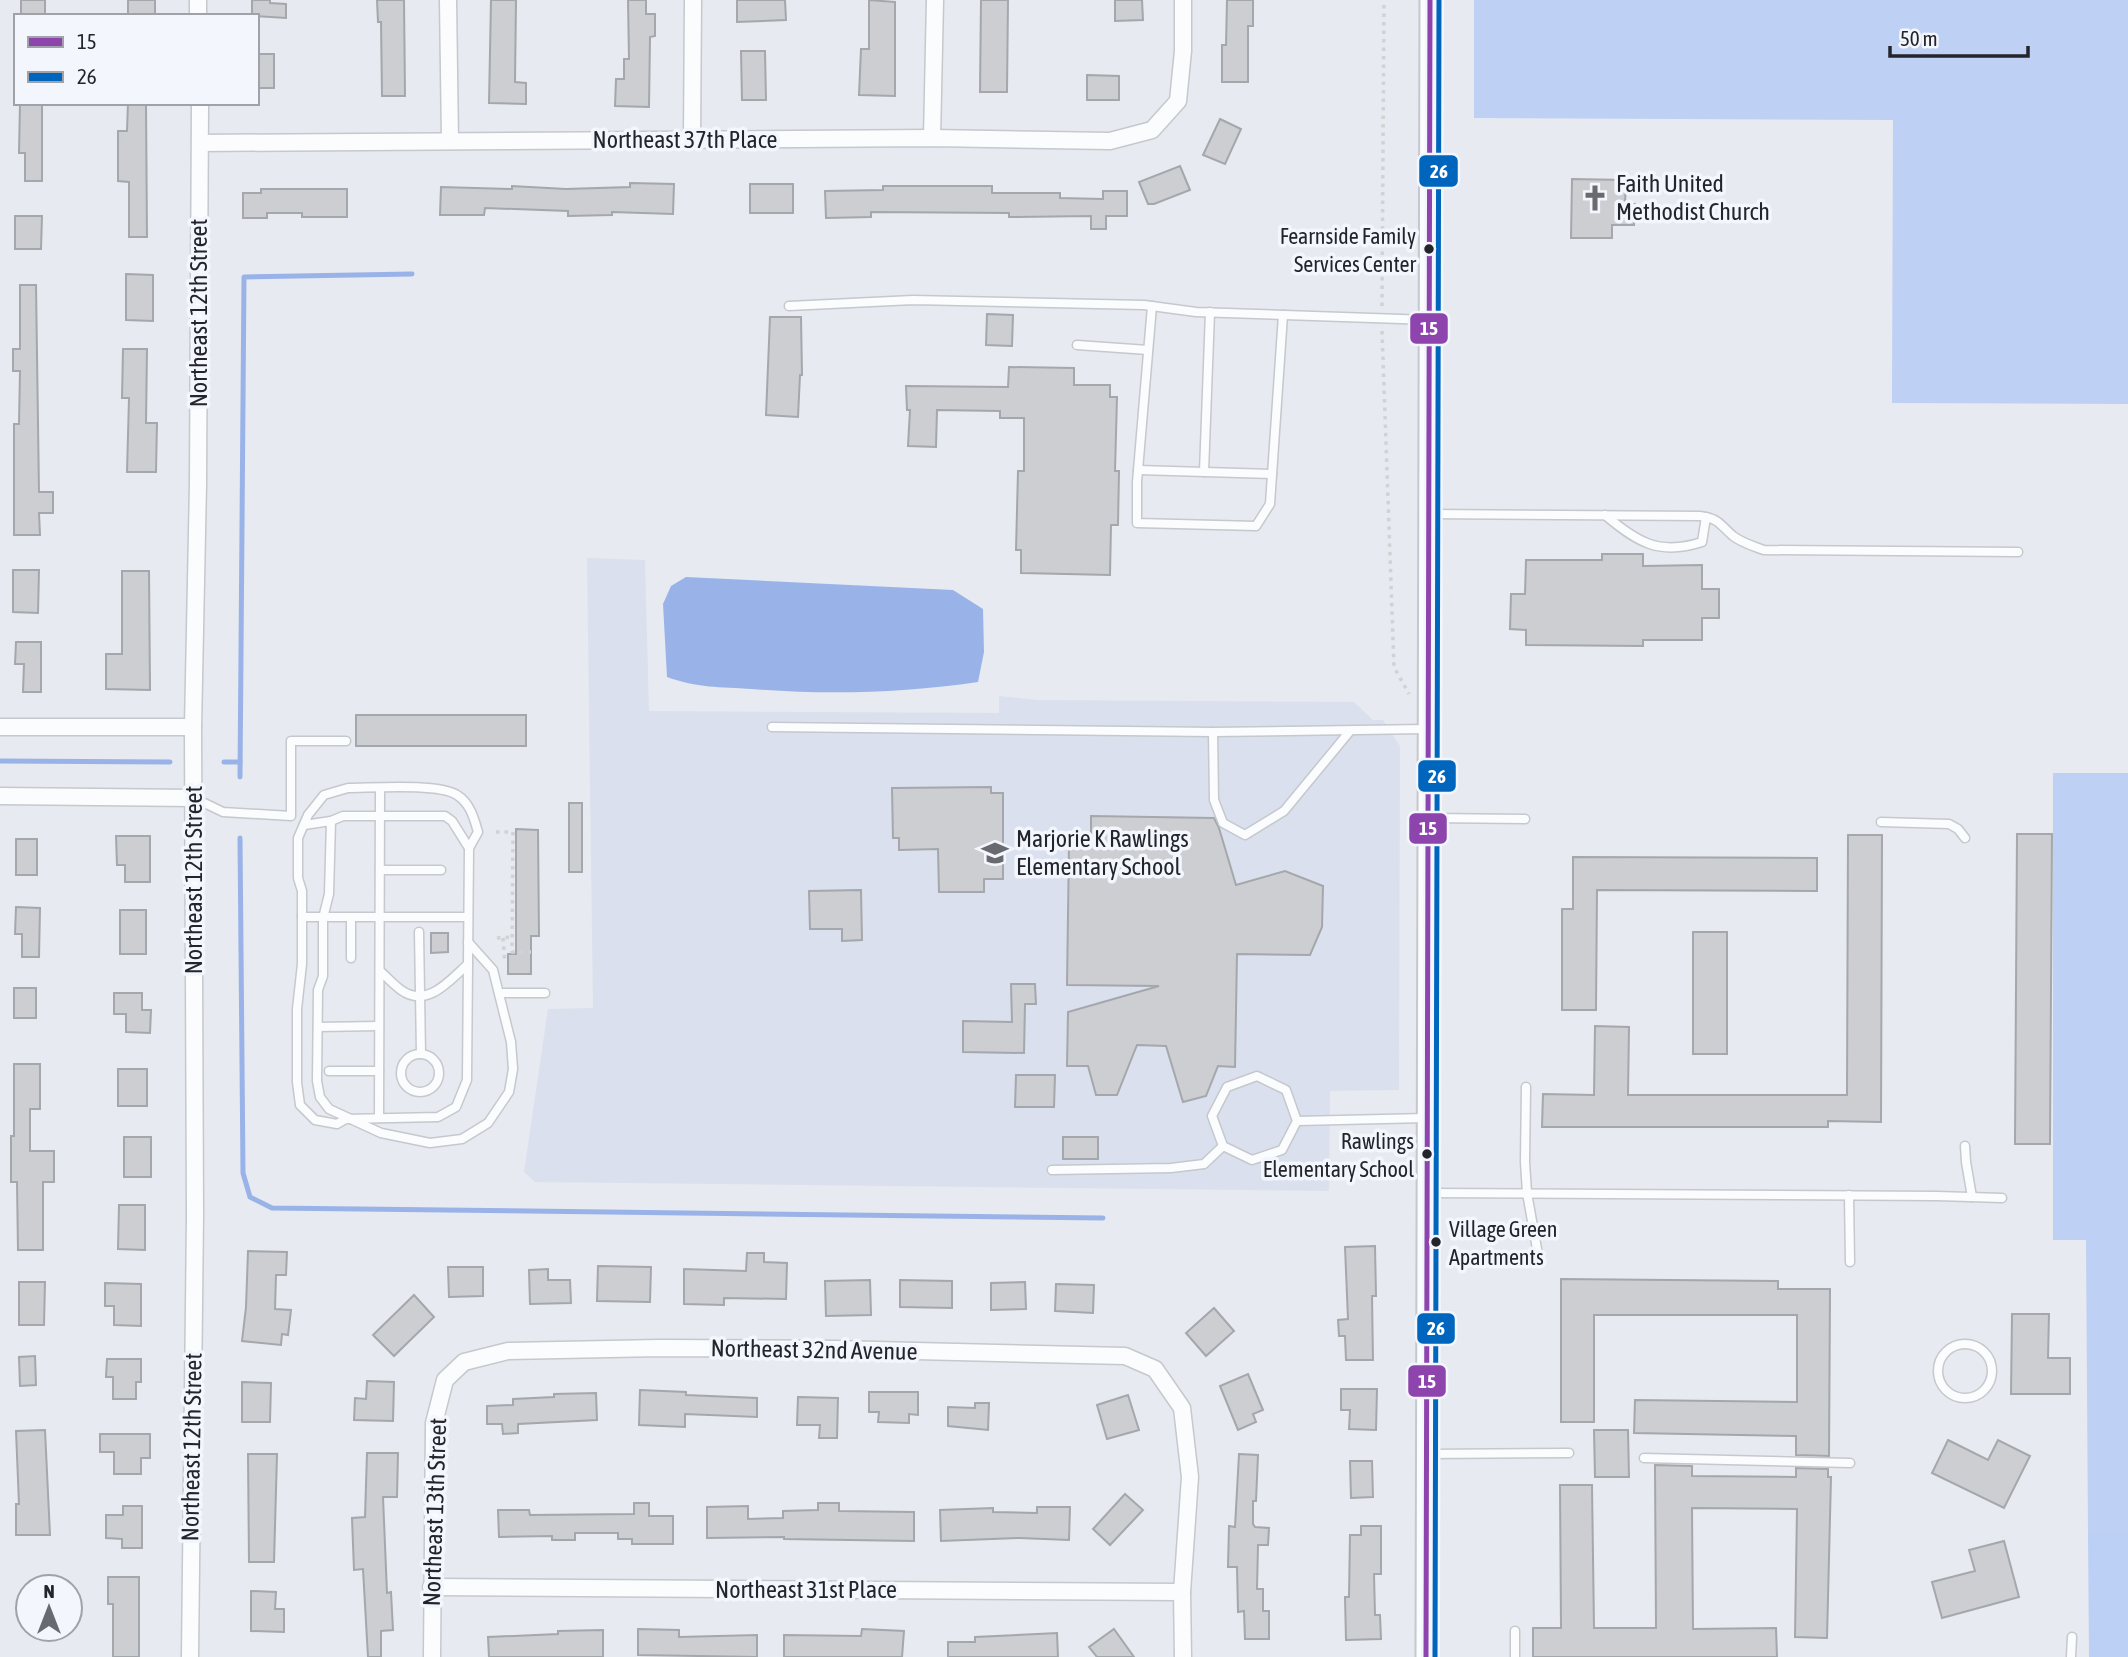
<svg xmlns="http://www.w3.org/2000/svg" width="2128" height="1657" font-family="'Asap Condensed',sans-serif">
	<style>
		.built { fill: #dae0ed }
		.green { fill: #bccff4 }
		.forest { fill: #bed0f4 }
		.water { fill: #99b3e8 }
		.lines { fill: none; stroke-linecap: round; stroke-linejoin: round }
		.stream { stroke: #99b3e8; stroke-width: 5 }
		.building { fill: #ccced2; stroke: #a4a7ab; stroke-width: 2 }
		.service-casing { stroke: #c5c8cc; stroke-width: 11 }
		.minor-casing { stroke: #c5c8cc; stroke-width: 19 }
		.tertiary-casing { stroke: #c5c8cc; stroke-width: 23 }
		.path { stroke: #d2d2d4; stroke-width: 3.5; stroke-dasharray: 3.5 5; stroke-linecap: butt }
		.service { stroke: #fbfcfd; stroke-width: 8 }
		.minor { stroke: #fbfcfd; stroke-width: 16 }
		.tertiary { stroke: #fbfcfd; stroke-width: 19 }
		.bus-1-casing { stroke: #f3f6fd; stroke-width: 10 }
		.bus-2-casing { stroke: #f3f6fd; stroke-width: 10 }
		.bus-1 { stroke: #8e44ad; stroke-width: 5 }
		.bus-2 { stroke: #0065bd; stroke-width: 5 }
		.bus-dot { fill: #23252a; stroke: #f3f6fd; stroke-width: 2.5 }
		.labels { text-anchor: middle; stroke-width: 7; stroke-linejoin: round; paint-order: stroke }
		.bus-label { font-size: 22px; fill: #23252a; stroke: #f3f6fd; text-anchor: end }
		.street-label { font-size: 24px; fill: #23252a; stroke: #f3f6fd }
		.poi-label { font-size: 24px; fill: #23252a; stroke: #f3f6fd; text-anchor: start }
		.line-badge { stroke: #f3f6fd; stroke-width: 2.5 }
		.badge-label { font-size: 19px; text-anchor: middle; font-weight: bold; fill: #fff }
	</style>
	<rect width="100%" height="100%" fill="#e7eaf0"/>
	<path class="built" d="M587,558L645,560L649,711L999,713V696L1038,700L1354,702L1373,720H1383L1400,746L1399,1090L1330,1091L1329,1191L535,1182L524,1172L548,1009L593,1008Z"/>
	<path class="green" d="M2088,1533H2128V1657H2089Z"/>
	<g class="forest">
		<path d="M1474,0H2128V404L1892,403L1893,120L1474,118Z"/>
		<path d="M2053,773H2128V1533H2088L2086,1240H2053Z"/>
	</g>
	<path class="water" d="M686,577L953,590L983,609L984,652L978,682C904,693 826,695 752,689C720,687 697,688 667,677L663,604L671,586Z"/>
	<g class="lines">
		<g class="stream">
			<path d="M0,761L170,762"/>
			<path d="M224,762H240"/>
			<path d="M240,777L244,277L412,274"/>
			<path d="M240,838L243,1173L250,1197L272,1208L1103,1218"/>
		</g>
	</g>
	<g class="building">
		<rect x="21" y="0" width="24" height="16"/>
		<rect x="128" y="0" width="27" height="16"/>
		<path d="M252,0H270V3L286,4V18L252,16Z"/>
		<path d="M377,0H404L405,96H382L381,22H378Z"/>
		<path d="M491,0H516L515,82L526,83V104L489,103Z"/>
		<path d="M628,0H646V14H655V36L650,37L649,107L615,106L616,79H624V59H629Z"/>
		<path d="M737,0H785L786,20L737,22Z"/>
		<path d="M869,0L895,2V96L859,95L861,49H869Z"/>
		<path d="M981,0H1008L1007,92H980Z"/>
		<path d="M1115,0H1142L1143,20L1115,21Z"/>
		<path d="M1227,0H1253V26H1248V82H1222V45H1226Z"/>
		<path d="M741,51H765L766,100H742Z"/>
		<rect x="257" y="54" width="17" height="34"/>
		<path d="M1087,75L1119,76V100H1087Z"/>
		<path d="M20,103H42V181H25V153H19Z"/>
		<path d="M128,103H146L147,237H129V182L118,181V131H127Z"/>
		<path d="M1220,119L1241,129L1225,164L1203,155Z"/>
		<path d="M1180,166L1190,190L1154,204H1148L1139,182Z"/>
		<path d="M1572,179L1626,180L1625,204H1635L1634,225H1612V238H1571Z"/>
		<path d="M630,183L674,184L673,214L612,212V215L568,216V211L485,208L484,215H440L441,187L512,189V186L566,189L630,187Z"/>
		<rect x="750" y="184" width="43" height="29"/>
		<path d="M883,186H992V193H1060V198L1103,199V191H1127V216H1106V229H1091V216L1009,217V213L871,212V217L826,218L825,191L883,190Z"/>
		<path d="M261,189H347V217H302V213H267V218H243V193H261Z"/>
		<path d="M15,216H42L41,249H15Z"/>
		<path d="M126,274L153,275V321L126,320Z"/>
		<path d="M20,285H36L39,492H53V513H39L40,535H14V424H19L20,371H13V349H20Z"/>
		<path d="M987,314L1013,315L1012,346L986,345Z"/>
		<path d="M770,317H801L802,375H800L798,417L766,415Z"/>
		<path d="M123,349H147L146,423H157L156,472H127L129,398H122Z"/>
		<path d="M1009,367L1074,368V385H1110V397H1117L1115,471H1119L1118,525H1111L1110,575L1021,573V550H1016L1018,471H1024V418H1000V411L937,410L936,447L908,446L910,410H907L906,386L1008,387Z"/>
		<path d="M1602,554H1643V566L1702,565V589H1719V618H1702V640H1643V646L1526,645V630L1510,629L1511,594H1525L1526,560H1602Z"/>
		<path d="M13,570H39L38,613L13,612Z"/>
		<path d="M122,571H149L150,690L106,689V654H122Z"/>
		<path d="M16,642H41V692H23L24,664H15Z"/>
		<rect x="356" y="715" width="170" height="31"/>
		<path d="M991,787V793H1003V879H984V892H939L938,849L899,850V838H893L892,788Z"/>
		<rect x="569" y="803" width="13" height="69"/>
		<path d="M1091,816L1214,818L1219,828L1236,885L1285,871L1323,886L1322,927L1310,955L1237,954L1235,1067L1218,1066L1206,1096L1183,1102L1166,1046L1137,1045L1117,1095H1096L1088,1066H1067L1068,1012L1159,986L1067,985L1069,845L1091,846Z"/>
		<path d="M516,829L538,830L539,936H531V974H508V954H516Z"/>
		<path d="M2017,834H2052L2050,1144H2015Z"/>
		<path d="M1848,835H1882L1881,1122L1828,1121V1127H1542L1543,1094L1594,1095L1595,1026L1629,1027L1628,1095H1847Z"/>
		<path d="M116,836H150V882H125V865H117Z"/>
		<rect x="16" y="839" width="21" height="36"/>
		<path d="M1573,857L1817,858V891L1597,890L1596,1010H1562V909H1573Z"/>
		<path d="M861,890L862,940L842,941V929H810L809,891Z"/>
		<path d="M16,907L40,908L39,957H22V934H15Z"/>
		<rect x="120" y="910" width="26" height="44"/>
		<rect x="1693" y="932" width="34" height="122"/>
		<path d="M431,933H448V952L431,953Z"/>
		<path d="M1011,984H1035L1036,1004H1025L1024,1053L963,1052V1021L1012,1022Z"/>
		<rect x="14" y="988" width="22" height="30"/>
		<path d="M114,993H142V1010H151L150,1033L126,1032V1014H114Z"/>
		<path d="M14,1064H40V1109H30V1151H54V1182H43V1250H18L17,1182H11V1136H14Z"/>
		<rect x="118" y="1069" width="29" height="37"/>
		<path d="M1016,1075H1055L1054,1107H1015Z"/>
		<rect x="124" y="1137" width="27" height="40"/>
		<rect x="1063" y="1137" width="35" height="22"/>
		<path d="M119,1205H145V1250L118,1249Z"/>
		<path d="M1375,1246L1376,1296H1372L1373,1360H1346L1345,1336H1339L1338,1320L1348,1319L1345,1247Z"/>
		<path d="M248,1251L287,1252L286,1275H276L275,1309L291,1310L288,1335L282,1334L281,1345L242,1341L246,1307Z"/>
		<path d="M747,1253H764V1262L787,1263L786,1299L724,1298V1305L684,1304V1269L746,1271Z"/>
		<path d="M598,1266L651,1267L650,1302L597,1301Z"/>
		<path d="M448,1267H483V1296L449,1297Z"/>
		<path d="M548,1269V1280H570L571,1303L530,1304L529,1270Z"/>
		<path d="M1561,1279L1778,1281V1289H1830L1829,1456L1796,1455V1436L1634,1433L1635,1400L1797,1402V1315H1594V1422H1561Z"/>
		<path d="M870,1280L871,1315L826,1316L825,1281Z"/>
		<path d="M900,1280L952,1281V1308L900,1307Z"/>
		<path d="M19,1282H45L44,1325H19Z"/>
		<path d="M1025,1282L1026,1309L991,1310V1283Z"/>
		<path d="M105,1283L141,1284V1326L114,1325V1306H105Z"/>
		<path d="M1056,1284L1094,1285L1093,1313L1055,1311Z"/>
		<path d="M414,1295L434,1317L394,1356L373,1335Z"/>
		<path d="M1214,1308L1234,1331L1206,1356L1186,1333Z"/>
		<path d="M2012,1314H2049L2048,1358H2070V1394H2011Z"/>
		<path d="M35,1356L36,1385L20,1386L19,1357Z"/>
		<path d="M107,1359H141V1382H136V1399H113V1377H106Z"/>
		<path d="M1248,1374L1263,1410L1253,1414L1256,1422L1238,1430L1220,1386Z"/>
		<path d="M367,1381L394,1382L393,1421L354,1420L355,1398L366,1399Z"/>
		<path d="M242,1382L271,1383L270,1422H242Z"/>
		<path d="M1341,1389H1377L1376,1430L1349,1429L1350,1410H1341Z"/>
		<path d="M640,1390L686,1392V1395L757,1398V1417L685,1414V1427L639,1425Z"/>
		<path d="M869,1392H918V1415L909,1414V1423L878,1422L879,1412H869Z"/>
		<path d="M596,1393L597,1420L518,1424V1433L503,1434L502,1424H487V1406L513,1405V1399L554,1397V1394Z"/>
		<path d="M1128,1395L1139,1430L1107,1439L1097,1405Z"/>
		<path d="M798,1397L838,1398L837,1438H819L820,1425H797Z"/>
		<path d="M975,1403H989L988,1430L948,1426V1407L975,1408Z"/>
		<path d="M45,1430L50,1535H16V1504H19L16,1431Z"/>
		<path d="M1594,1430H1628L1629,1477H1595Z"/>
		<path d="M100,1434H150V1458H141V1474H114V1452H100Z"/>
		<path d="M1948,1440L1988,1460L1998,1440L2030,1456L2004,1508L1932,1473Z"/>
		<path d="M367,1453H398L397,1497H383L387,1593L391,1592L393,1630L381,1631V1657H368L363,1569L354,1570L352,1518L365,1517Z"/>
		<path d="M248,1454H277L274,1562H249Z"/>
		<path d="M1239,1454L1258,1455L1256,1501H1253V1524L1255,1527L1269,1528L1268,1545H1258L1257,1589H1263V1611H1269V1639H1245L1244,1611L1238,1612L1237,1567H1228L1229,1526L1235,1527Z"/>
		<path d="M1350,1461H1372L1373,1497L1351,1498Z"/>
		<path d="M1655,1465L1692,1466V1476L1796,1477V1468L1828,1469V1477H1831L1827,1638L1795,1637L1797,1509L1692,1508L1693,1629L1776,1628L1777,1657H1533V1628H1561L1560,1485H1592L1594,1628H1656Z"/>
		<path d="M1125,1494L1143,1510L1110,1545L1093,1529Z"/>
		<path d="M634,1503H649V1516H673V1544H632V1539H618V1533H575V1540H552V1536L499,1537L498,1510H529L530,1515L634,1514Z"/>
		<path d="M818,1503H839V1511L914,1512V1541L784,1539V1537L707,1538V1507L748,1506V1519L783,1518V1511L818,1510Z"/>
		<path d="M123,1506H142V1548H122V1539L106,1538V1515H123Z"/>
		<path d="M1037,1507H1070L1069,1540L1019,1538L941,1541L940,1510L993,1508V1512L1037,1513Z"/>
		<path d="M1361,1526H1381V1574H1374L1375,1615H1380L1381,1639L1346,1640L1345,1597H1349L1350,1535H1361Z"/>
		<path d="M2004,1541L2019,1597L1942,1618L1932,1582L1975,1571L1969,1550Z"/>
		<path d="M108,1577H139V1657H113V1604H108Z"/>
		<path d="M251,1591L276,1592L275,1609H284V1632L251,1631Z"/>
		<path d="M638,1629L679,1630V1637L757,1635V1657L638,1655Z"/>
		<path d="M862,1629L904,1631L902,1657H784V1635L861,1636Z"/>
		<path d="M1114,1629L1134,1657H1097L1089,1647Z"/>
		<path d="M603,1630V1657H489L488,1637L558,1634V1631Z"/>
		<path d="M1057,1633L1058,1657H948V1642H975V1637Z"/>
	</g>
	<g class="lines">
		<g class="service-casing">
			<g id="service">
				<path d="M789,306L913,300L1144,305L1196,312L1430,320"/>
				<path d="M1152,306L1137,482V523L1256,526L1270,504L1283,315"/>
				<path d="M1077,345L1148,350"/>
				<path d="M1138,470L1272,474"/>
				<path d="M1204,472L1210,312"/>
				<path d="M1429,514L1700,516C1720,519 1719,524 1733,536C1742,543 1753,546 1764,550L2018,552"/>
				<path d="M1605,515C1637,542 1659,556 1702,542L1706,517"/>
				<path d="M772,727L1213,732L1427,729"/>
				<path d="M1213,732L1214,800L1223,823L1245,835L1284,811L1350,731"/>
				<path d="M348,788C372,788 438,783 457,795C470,803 474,818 478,832L469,848L467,1080L456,1107L438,1117L346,1119L337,1124L315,1120L300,1105L297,1082V1009L302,964V891L298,878V838L308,815L324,795Z"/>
				<path d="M194,798L223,812L291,816V741H346"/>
				<path d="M1430,818L1525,819"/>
				<path d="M331,821L329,894L323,918V976L318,990L317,1081L320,1097L329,1109L381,1133L430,1143L462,1139L488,1123L509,1092L513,1069L511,1042L493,970L468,942"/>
				<path d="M1881,822L1949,824L1958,829L1965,838"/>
				<path d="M304,825L331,821L343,816H445L452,821L469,848"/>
				<path d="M380,870H441"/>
				<path d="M302,917H468"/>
				<path d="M351,918V958"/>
				<path d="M419,932L421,1054"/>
				<path d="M380,971C387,977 394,985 401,990C427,1009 450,980 468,964"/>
				<path d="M499,993H545"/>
				<path d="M318,1027L379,1026"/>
				<circle cx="420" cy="1073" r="19"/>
				<path d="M329,1071H379"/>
				<path d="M1257,1076L1286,1090L1297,1121L1282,1150L1252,1160L1223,1146L1212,1116L1227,1087Z"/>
				<path d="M1526,1087L1525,1162L1527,1193L1539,1260"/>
				<path d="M379,1118L380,788"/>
				<path d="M1297,1121L1426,1118"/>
				<path d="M1965,1146L1966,1162L1972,1197"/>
				<path d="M1052,1170L1171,1168L1204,1164L1223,1146"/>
				<path d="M1429,1193L1937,1196L2002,1198"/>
				<path d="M1849,1195L1850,1262"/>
				<circle cx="1965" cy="1371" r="27"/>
				<path d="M1427,1454L1569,1453"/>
				<path d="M1644,1458L1850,1463"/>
				<path d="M1515,1631V1657"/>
				<path d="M2071,1657L2072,1637"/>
			</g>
		</g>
		<g class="minor-casing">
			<g id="minor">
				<path d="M198,0V16"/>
				<path d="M448,0L450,141"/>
				<path d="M932,138L935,0"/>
				<path d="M692,139L693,0"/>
				<path d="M200,143L932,138L1110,141L1152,130L1178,101L1183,51V0"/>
				<path d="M0,727H193"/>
				<path d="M0,796L194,798"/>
				<path d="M431,1587L1182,1592"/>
				<path d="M190,1657L195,1216L193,727L198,484L200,103"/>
				<path d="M432,1657L434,1423L445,1380L464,1362L508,1351L660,1348L834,1349L1125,1356L1155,1369L1182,1408L1190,1477L1182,1592L1183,1657"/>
			</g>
		</g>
		<g class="tertiary-casing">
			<path id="tertiary" d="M1426,1657L1430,0"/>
		</g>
		<g class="path">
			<path d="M1382,306L1384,0"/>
			<path d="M1382,331L1394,667L1409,694"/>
			<path d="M496,832H513L512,952H531"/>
			<path d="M497,938L512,937"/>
			<path d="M503,938L505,963"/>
		</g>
		<use href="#service" class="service"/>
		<use href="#minor" class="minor"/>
		<use href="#tertiary" class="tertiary"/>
		<g class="bus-1-casing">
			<path id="bus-1" d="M1426,1657L1430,0"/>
		</g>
		<g class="bus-2-casing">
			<path id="bus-2" d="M1435,1657L1439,0"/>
		</g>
		<use href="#bus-1" class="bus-1"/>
		<use href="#bus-2" class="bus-2"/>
	</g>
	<defs>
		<g id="church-bare" transform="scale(2.1)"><path d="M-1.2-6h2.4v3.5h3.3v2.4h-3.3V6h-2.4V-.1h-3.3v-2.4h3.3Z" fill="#686a6f" stroke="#f3f6fd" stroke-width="2.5" paint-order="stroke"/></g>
		<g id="school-bare" transform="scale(2.1)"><path d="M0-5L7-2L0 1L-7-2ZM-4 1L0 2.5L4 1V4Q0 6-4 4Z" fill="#686a6f" stroke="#f3f6fd" stroke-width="2.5" paint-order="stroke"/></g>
	</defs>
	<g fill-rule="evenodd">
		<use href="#church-bare" x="1595" y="198"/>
		<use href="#school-bare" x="995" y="853"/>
	</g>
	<g class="bus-dot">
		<circle cx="1429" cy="249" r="6"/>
		<circle cx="1427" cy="1154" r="6"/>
		<circle cx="1436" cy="1242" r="6"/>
	</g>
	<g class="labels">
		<g class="bus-label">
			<text x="1416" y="244">Fearnside Family<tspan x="1416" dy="28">Services Center</tspan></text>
			<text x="1414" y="1149">Rawlings<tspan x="1414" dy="28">Elementary School</tspan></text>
			<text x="1449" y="1237" text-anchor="start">Village Green<tspan x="1449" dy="28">Apartments</tspan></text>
		</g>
		<g class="street-label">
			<text x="685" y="148">Northeast 37th Place</text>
			<text transform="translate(199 313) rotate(-90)" y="8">Northeast 12th Street</text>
			<text transform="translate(194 880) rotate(-90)" y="8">Northeast 12th Street</text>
			<text transform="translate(814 1350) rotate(1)" y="8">Northeast 32nd Avenue</text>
			<text transform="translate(192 1447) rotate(-89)" y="8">Northeast 12th Street</text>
			<text transform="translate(435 1512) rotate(-88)" y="8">Northeast 13th Street</text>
			<text x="806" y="1598">Northeast 31st Place</text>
		</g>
		<g class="poi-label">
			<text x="1616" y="192">Faith United<tspan x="1616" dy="28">Methodist Church</tspan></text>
			<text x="1016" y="847">Marjorie K Rawlings<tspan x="1016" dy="28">Elementary School</tspan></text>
		</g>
	</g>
	<g class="line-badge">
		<rect x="1418" y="154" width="41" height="34" rx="7" fill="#0065bd"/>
		<rect x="1409" y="312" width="40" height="33" rx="7" fill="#8e44ad"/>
		<rect x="1417" y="759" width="40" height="34" rx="7" fill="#0065bd"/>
		<rect x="1408" y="812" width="40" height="33" rx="7" fill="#8e44ad"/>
		<rect x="1416" y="1312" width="40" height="33" rx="7" fill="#0065bd"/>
		<rect x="1407" y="1364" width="40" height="34" rx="7" fill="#8e44ad"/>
	</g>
	<g class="badge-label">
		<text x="1439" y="178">26</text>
		<text x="1429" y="335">15</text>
		<text x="1437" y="783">26</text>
		<text x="1428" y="835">15</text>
		<text x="1436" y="1335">26</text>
		<text x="1427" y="1388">15</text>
	</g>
	<rect x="14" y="14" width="245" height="91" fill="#f3f6fd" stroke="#a0a2a9" stroke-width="2"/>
	<rect x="28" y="37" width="35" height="10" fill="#8e44ad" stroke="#a0a2a9" stroke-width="2"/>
	<text x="77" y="49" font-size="21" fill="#23252a">15</text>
	<rect x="28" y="72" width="35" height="10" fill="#0065bd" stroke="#a0a2a9" stroke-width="2"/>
	<text x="77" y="84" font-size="21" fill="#23252a">26</text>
	<g transform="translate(49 1608)"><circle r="33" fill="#f3f6fd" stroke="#a0a2a9" stroke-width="2"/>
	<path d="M0-5L12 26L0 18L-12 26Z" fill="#686a6f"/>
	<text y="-10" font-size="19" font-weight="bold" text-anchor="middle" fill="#23252a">N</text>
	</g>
	<path d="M1890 46v10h138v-10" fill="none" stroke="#23252a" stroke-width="3.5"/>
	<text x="1900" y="46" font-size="21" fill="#23252a" stroke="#f3f6fd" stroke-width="5" paint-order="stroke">50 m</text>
</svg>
